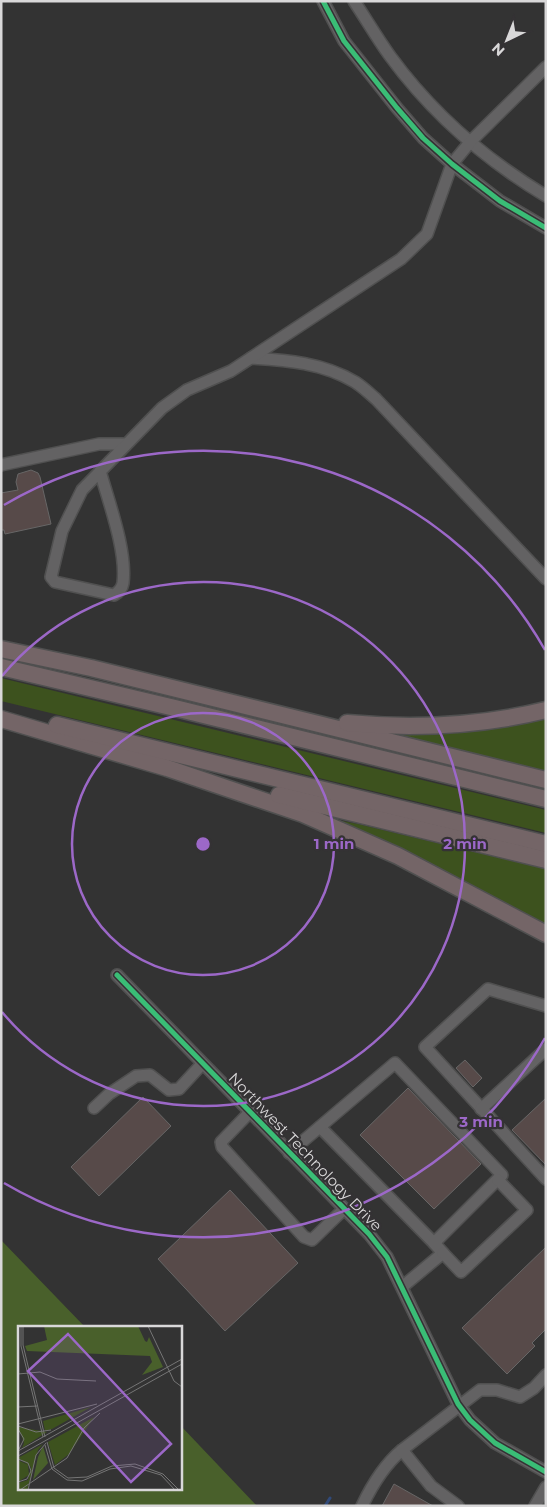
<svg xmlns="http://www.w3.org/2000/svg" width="547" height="1507" font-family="Montserrat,sans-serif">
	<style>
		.green { fill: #3d521e }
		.forest { fill: #49602b }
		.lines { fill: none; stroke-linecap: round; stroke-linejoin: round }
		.stream { stroke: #314a79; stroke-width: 3 }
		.building { fill: #574a49; stroke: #676666 }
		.minor-casing { stroke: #505050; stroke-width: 14 }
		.highway-casing { stroke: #505050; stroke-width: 19 }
		.minor { stroke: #636263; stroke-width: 11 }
		.highway { stroke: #746567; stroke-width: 16 }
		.cycleway-casing { stroke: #343234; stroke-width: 8 }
		.cycleway { stroke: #3abd76; stroke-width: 5 }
		.ring { fill: none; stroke: #9c68c8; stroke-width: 2.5 }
		.labels { text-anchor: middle; stroke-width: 4.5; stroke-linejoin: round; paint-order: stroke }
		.street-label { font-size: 15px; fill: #d9d8d9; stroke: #343234 }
		.inset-road { fill: none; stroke: #757575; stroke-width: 1 }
		.view { fill: #9c68c8; fill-opacity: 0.15; stroke: #9c68c8; stroke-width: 2.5 }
		.inset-edge { fill: none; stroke: #d9d8d9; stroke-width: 2.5 }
		.centre { fill: #9c68c8; stroke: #343234; stroke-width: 2.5 }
		.ring-label { font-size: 15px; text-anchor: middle; font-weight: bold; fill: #9c68c8; stroke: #343234; stroke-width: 4.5; stroke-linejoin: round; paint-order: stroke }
	</style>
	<rect width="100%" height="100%" fill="#333"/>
	<g class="green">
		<path d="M1,678L546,810V833L1,701Z"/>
		<path d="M546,717V773L378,732Z"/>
		<path d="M337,820L358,824L546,869V926Z"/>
	</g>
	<path class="forest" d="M1,1240L85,1327H19V1488H180V1425L257,1506H1Z"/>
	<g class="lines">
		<path class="stream" d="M325,1506L330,1498"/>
	</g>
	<g class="building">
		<path d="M31,470L38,473L40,477L51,524L5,534L4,530H1V493L18,490L16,482L18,474Z"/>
		<path d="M465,1060L482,1078L473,1087L456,1068Z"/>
		<path d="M408,1088L481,1164L434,1209L360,1135Z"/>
		<path d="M143,1097L171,1126L99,1196L71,1167Z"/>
		<path d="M546,1098V1165L512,1130Z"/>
		<path d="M230,1190L298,1263L225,1331L158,1259Z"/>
		<path d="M546,1247V1329L532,1343L535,1346L507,1374L462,1328Z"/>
		<path d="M394,1484L433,1506H382Z"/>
	</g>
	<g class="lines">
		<g class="minor-casing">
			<g id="minor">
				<path d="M323,1L344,41L397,108L423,138L452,164L500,201L546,228"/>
				<path d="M354,1C366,19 377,38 390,56C431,112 486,160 546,196"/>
				<path d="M251,358C287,360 323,363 355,382C363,387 370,394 376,399L546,579"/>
				<path d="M1,465L99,444H126"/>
				<path d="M100,471C109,503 127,551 123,583C122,589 119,592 114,595L55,582L51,577L62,531L82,490L162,408L187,390L231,371L401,259L427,234L452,164L471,141L546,67"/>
				<path d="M117,975L369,1234L387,1257L458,1404L470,1420L495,1443L546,1472"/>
				<path d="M546,1006L488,989L425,1047L546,1179"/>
				<path d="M94,1108L109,1094L136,1076L150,1075L169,1090L179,1089L202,1064"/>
				<path d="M481,1109L546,1049"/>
				<path d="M249,1113L221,1142L222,1147L304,1237L312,1240L344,1209"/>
				<path d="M320,1127L434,1243"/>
				<path d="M289,1153L395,1063L502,1175L434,1243L443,1253L402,1287"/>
				<path d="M443,1253L461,1272L527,1210L498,1180"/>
				<path d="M362,1506C372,1485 384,1465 402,1450"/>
				<path d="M458,1506L431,1486L402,1450L480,1390H497L520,1397L534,1388L546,1375"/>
				<path d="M535,1506L546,1487"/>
			</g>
		</g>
		<g class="highway-casing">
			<g id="highway">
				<path d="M1,649L91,668L546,780"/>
				<path d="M1,667L175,708L546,799"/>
				<path d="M1,719L167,768L303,814L398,856L546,934"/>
				<path d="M347,723C413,729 481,726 546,710"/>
				<path d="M57,725L546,844"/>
				<path d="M279,795L546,860"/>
			</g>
		</g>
		<use href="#minor" class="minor"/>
		<use href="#highway" class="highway"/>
		<g class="cycleway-casing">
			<g id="cycleway">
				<path d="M323,1L344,41L397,108L423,138L452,164L500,201L546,228"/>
				<path d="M117,975L369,1234L387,1257L458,1404L470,1420L495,1443L546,1472"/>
			</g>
		</g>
		<use href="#cycleway" class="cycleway"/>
	</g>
	<g class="ring">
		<circle cx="203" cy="844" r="131"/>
		<path d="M2 676A262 262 0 1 1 2 1012"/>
		<path d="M545 1038A393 393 0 0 1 4 1183M4 505A393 393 0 0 1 545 650"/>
	</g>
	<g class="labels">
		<g class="street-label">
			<text transform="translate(305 1152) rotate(46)" y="5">Northwest Technology Drive</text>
		</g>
	</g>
	<g transform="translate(18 1326)">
		<rect width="164" height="164" fill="#333"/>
		<path d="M73,81L34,103L27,105L25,95ZM76,91L51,128L37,139L30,116ZM0,101L29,106L4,122L6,117ZM25,118L20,124L9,164H0V157L10,154L13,141L0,132ZM0,134L10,139L11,149L0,156Z" fill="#3d521e"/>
		<path d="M26,0H120L127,15L129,16L131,11L145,41L124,49L134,36L132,30L9,25L7,20L29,14ZM25,120L30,137L15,154L20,131Z" fill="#49602b"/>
		<path class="inset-road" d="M3,0V20L25,111M5,0V19L27,111M130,0L156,55L164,61M0,48L22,46L39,53L78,55M0,81L19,80M0,98L79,78M0,100L18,106L33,104M0,103L6,113L1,123M29,116L36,142L50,152L69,151L94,140L117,138L145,148L161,164M27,119L34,143L49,154L64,155L92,143L113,140L143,149L157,164M0,125L164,33M0,130L164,38M0,133L10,137L13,145L9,153L0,156M2,164L49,132L66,102L82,87M10,164L18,129L28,117"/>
		<path class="view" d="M50,8L153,118L113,156L10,45Z"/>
		<rect width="164" height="164" class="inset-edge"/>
	</g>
	<circle cx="203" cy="844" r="8" class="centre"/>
	<g class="ring-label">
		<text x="334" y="849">1 min</text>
		<text x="465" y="849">2 min</text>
		<text x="481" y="1127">3 min</text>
	</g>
	<rect width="547" height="1507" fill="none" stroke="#d9d8d9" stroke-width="5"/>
	<g transform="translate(507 40) rotate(223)" stroke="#343234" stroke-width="4" paint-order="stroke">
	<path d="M0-4L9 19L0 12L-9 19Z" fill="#d9d8d9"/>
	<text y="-8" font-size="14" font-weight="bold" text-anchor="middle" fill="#d9d8d9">N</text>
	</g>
</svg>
